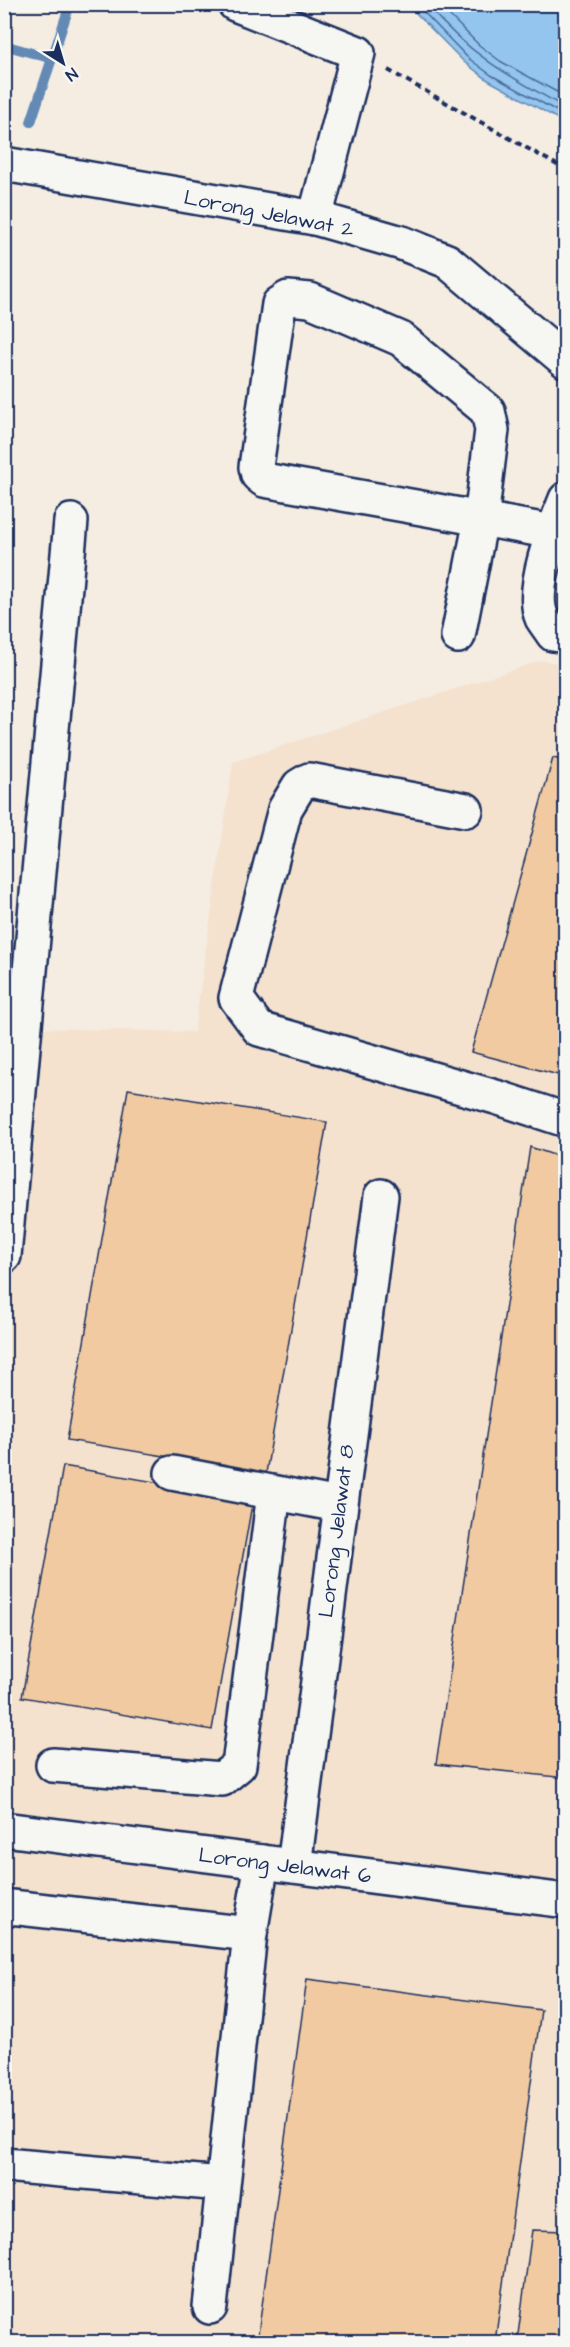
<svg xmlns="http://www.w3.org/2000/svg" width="570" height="2347" font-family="'Architects Daughter',sans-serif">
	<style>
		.built { fill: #f4e2ce }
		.water { fill: #93c5ef; stroke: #6389b5; stroke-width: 1.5 }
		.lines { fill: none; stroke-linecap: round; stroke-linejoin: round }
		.shore { stroke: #4b6b98; stroke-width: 1.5 }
		.stream { stroke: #6389b5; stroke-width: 10 }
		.building { fill: #f1caa1; stroke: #1b2f5e; stroke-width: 1.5 }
		.minor-casing { stroke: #1b2f5e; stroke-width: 38 }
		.path { stroke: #1b2f5e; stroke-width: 4; stroke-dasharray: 6 4.5; stroke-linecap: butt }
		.minor { stroke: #f6f6f2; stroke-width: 33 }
		.labels { text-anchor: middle; stroke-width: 4.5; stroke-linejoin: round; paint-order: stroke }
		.street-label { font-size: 21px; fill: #1b2f5e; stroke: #f6f6f2 }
	</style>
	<rect width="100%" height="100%" fill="#f5ede2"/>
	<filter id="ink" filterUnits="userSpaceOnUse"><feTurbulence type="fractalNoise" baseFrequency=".0167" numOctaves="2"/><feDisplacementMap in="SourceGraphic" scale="12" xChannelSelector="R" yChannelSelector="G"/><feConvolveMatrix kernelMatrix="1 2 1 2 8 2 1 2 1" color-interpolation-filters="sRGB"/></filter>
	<g filter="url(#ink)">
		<path class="built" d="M543,660L565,665V2342H5L4,1285L39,1028L194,1032L233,762Z"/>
		<path class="water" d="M408,5H565V123L488,80L464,62Z"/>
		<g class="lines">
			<g class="shore">
				<path d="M416,4L468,58L491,75L566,116"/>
				<path d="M426,4C468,54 510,77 566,108"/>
				<path d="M438,4L479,45L500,61L566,97"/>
			</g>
			<g class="stream">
				<path d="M4,45L53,59"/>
				<path d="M31,122L70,4"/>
				<path d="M4,255L7,233"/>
			</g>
		</g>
		<g class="building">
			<path d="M553,758L566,761V1077L471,1052Z"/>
			<path d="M128,1089L327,1122L266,1473L67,1440Z"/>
			<path d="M530,1147L566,1159V1778L436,1764Z"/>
			<path d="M63,1466L253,1499L212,1730L22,1697Z"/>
			<path d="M307,1979L541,2010L495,2342H257Z"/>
			<path d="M532,2230L566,2231V2342H517Z"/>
		</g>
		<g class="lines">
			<g class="minor-casing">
				<g id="minor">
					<path d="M235,4L358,53L315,218"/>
					<path d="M4,164L315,218L402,243L447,261L566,361"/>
					<path d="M566,499C555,526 529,590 542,618C545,623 550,629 553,634L566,636"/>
					<path d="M458,636L481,519L492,430L488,411L401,339L310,300L288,298L279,304L256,467L258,475L264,480C360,497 457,514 553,532"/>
					<path d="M466,810L309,780L299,786L285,809L236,998L259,1029L499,1098L566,1120"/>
					<path d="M4,1256L71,521"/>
					<path d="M172,1473L339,1505"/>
					<path d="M53,1765L222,1779L239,1765L274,1493"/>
					<path d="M4,1829L566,1901"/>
					<path d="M294,1866L381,1196"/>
					<path d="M4,1911L11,1907L250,1934"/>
					<path d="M4,2165L222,2184"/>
					<path d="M210,2307L250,1934L262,1862"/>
				</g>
			</g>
			<path class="path" d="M388,70L566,170"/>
			<use href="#minor" class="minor"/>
		</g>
	</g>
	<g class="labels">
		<g class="street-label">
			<text transform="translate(269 213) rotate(11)" y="7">Lorong Jelawat 2</text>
			<text transform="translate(336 1531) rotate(-83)" y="7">Lorong Jelawat 8</text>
			<text transform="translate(285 1865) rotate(7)" y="7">Lorong Jelawat 6</text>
		</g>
	</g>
	<rect width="570" height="2347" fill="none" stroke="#f6f6f2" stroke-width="24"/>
	<rect x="12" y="12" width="546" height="2323" fill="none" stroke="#1b2f5e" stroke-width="2" filter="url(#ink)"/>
	<g transform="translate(63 63) rotate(143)" stroke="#f6f6f2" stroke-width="4.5" paint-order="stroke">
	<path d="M0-4.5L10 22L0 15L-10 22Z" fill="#1b2f5e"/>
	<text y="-9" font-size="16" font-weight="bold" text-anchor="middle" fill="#1b2f5e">N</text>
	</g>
</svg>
